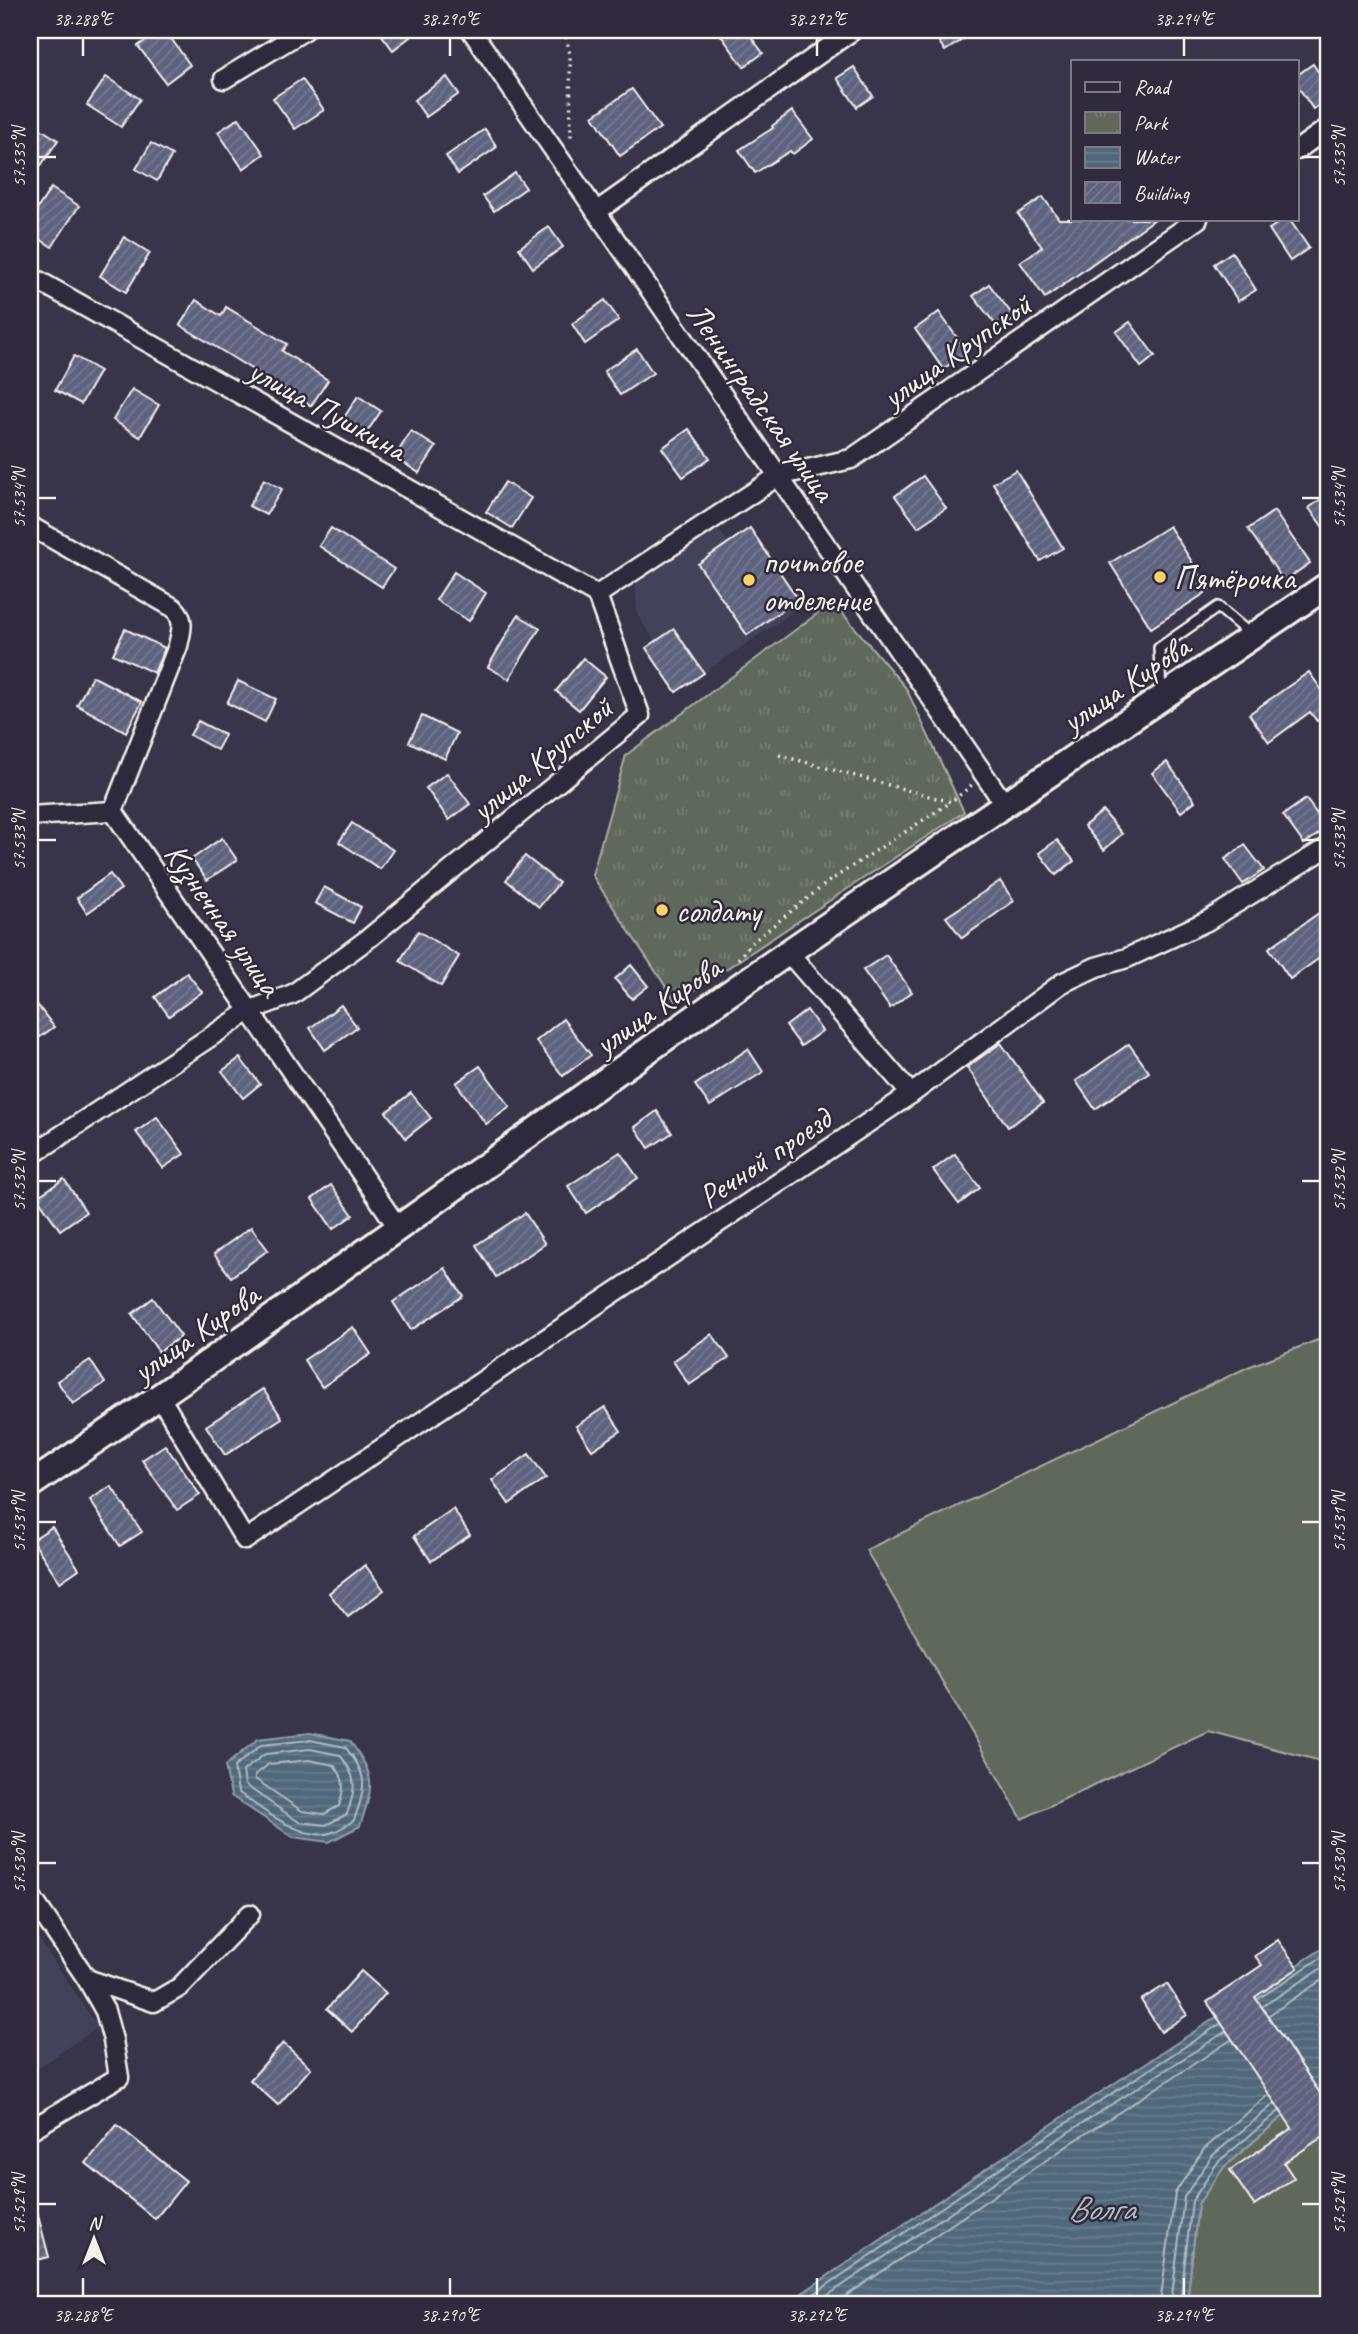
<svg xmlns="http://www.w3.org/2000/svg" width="1358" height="2334" font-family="Caveat,sans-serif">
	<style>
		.built { fill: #43425a }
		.green { fill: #61685b; stroke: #aaaca2; stroke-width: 2 }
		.park { fill: url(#park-tufts); stroke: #aaaca2; stroke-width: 2 }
		.water { fill: url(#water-rules); stroke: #929ea7; stroke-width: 2 }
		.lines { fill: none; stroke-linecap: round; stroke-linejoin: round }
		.shore { stroke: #b2babc; stroke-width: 2 }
		.building { fill: url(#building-hatch); stroke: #f4f1e8; stroke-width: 2 }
		.lane-casing { stroke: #f4f1e8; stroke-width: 14 }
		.street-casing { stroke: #f4f1e8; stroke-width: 23 }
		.secondary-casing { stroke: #f4f1e8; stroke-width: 30 }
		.path { stroke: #f4f1e8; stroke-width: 3.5; stroke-dasharray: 2 5; stroke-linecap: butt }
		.lane { stroke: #2f2a3d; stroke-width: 9 }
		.street { stroke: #2f2a3d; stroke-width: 18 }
		.secondary { stroke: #2f2a3d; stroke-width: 24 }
		.ticks { fill: none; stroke: #f4f1e8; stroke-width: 2.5 }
		.poi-dot { fill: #ffd166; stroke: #2f2a3d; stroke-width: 2.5 }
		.labels { text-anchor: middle; stroke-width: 5; stroke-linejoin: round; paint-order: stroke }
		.street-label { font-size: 33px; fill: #f4f1e8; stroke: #2f2a3d }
		.poi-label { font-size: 33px; fill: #f4f1e8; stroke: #2f2a3d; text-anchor: start }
		.water-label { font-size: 35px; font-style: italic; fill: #b2babc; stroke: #2f2a3d }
		.neatline { fill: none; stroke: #f4f1e8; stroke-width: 2.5 }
		.ticks-label { font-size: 18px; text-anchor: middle; fill: #f4f1e8 }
	</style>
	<defs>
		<pattern id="park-tufts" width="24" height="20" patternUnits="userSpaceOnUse" patternTransform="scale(1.75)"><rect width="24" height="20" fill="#61685b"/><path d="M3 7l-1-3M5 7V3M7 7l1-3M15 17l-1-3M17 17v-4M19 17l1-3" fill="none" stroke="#787e73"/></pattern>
		<pattern id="water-rules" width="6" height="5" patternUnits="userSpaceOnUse" patternTransform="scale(1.75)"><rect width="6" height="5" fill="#50677b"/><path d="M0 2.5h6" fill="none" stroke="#6a7d8e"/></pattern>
		<pattern id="building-hatch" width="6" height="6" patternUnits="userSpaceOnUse" patternTransform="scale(1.75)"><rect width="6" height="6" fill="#5e627f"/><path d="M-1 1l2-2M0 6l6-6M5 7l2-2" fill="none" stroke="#767991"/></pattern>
	</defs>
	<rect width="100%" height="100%" fill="#38354a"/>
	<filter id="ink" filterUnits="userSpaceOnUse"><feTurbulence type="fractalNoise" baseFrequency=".0143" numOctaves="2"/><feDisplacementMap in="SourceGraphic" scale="14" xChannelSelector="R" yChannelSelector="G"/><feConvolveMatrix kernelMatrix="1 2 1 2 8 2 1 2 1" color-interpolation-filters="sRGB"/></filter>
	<g filter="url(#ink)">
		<g class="built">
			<path d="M716,526L728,542L750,528L803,605L676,692L646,648L655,641L637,614L635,584Z"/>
			<path d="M30,1926L98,2027L30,2073Z"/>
		</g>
		<g class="green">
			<path d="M1328,1336V1763L1208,1731L1022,1819L866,1550L1248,1367Z"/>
			<path d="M1328,2085V2304H1184L1187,2302L1198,2204L1224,2167L1283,2116Z"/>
		</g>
		<path class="park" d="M833,602L906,688L964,812L676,1002L592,875L626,755Z"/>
		<g class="water">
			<path d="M310,1733L350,1741C376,1777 374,1784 360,1826L329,1842L293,1837L231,1796L225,1766L258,1739Z"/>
			<path d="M1328,1945V2085L1283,2116L1224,2167L1198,2204L1187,2302L1184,2304H786L1064,2116Z"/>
		</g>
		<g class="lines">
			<g class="shore">
				<path d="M310,1740L345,1747C369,1775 366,1787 354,1820C347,1825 338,1831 330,1833C304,1842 258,1807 238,1792L234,1767L261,1745Z"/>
				<path d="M310,1749L340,1755C358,1777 356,1789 347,1814L326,1825L299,1822L245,1785L243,1771L265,1754Z"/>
				<path d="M309,1760L334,1765C346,1779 344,1790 339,1806L324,1814L302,1811L255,1779V1775L269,1764Z"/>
				<path d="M1258,1999L1328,1953"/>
				<path d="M1263,2006L1328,1964"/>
				<path d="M1269,2015L1328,1976"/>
				<path d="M799,2304L1068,2122L1220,2024"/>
				<path d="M815,2304L1073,2129L1225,2032"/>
				<path d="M834,2304L1079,2138L1231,2040"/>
				<path d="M1160,2304L1175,2193L1204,2149L1268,2095"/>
				<path d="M1171,2304L1184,2197L1212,2156L1274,2104"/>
				<path d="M1180,2304L1192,2201L1218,2162L1279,2111"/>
			</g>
		</g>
		<g class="building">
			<path d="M161,30H165L190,65L166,83L138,46Z"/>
			<path d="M378,30H419L393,50Z"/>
			<path d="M717,30H746L763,53L744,67Z"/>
			<path d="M931,30H978L945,51Z"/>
			<path d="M1313,64L1328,86V99L1313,109L1297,85V75Z"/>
			<path d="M854,67L873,96L857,107L837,78Z"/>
			<path d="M106,77L140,99L121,127L87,105Z"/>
			<path d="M447,77L459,94L426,117L414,100Z"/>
			<path d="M302,79L324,110L295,129L273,98Z"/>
			<path d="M632,89L660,128L620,156L593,116Z"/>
			<path d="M792,111L813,139L793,154L790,151L755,173L739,150L773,128L772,126Z"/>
			<path d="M239,118L264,154L243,169L218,132Z"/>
			<path d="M30,122L58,140L40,167L30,161Z"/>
			<path d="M485,129L497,147L458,174L446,156Z"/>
			<path d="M151,143L172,155L157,181L136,169Z"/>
			<path d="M515,173L526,188L494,211L483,196Z"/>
			<path d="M51,188L79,206L52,247L30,233V220Z"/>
			<path d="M1043,197L1059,219H1155L1045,298L1020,262L1042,247L1018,214Z"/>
			<path d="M1285,219H1289L1309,248L1290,261L1269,229Z"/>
			<path d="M549,227L563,247L533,268L519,248Z"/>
			<path d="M124,237L150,253L126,292L100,276Z"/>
			<path d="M1232,252L1256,290L1238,301L1214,264Z"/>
			<path d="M989,284L1015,318L1000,330L973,296Z"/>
			<path d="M196,300L221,316L226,307L287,344L282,351L328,380L311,406L180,325Z"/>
			<path d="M605,300L619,320L585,344L572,324Z"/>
			<path d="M939,312L967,352L943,369L915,329Z"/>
			<path d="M1130,322L1155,356L1141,367L1116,332Z"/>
			<path d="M637,349L653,373L620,395L604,371Z"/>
			<path d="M74,356L100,371L81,404L55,390Z"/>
			<path d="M132,389L159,405L140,437L113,420Z"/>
			<path d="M358,396L381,411L363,438L340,424Z"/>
			<path d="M689,429L710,458L683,477L662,448Z"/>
			<path d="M411,431L436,447L419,473L395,457Z"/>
			<path d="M1016,470L1063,548L1040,561L993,483Z"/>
			<path d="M923,476L946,508L918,527L895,496Z"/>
			<path d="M264,479L282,489L266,515L249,506Z"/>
			<path d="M505,482L531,498L512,528L486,512Z"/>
			<path d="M1328,494V534L1309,508Z"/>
			<path d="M1274,511L1310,563L1284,581L1248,529Z"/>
			<path d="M1169,526L1210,590L1151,628L1110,563Z"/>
			<path d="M331,528L394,569L382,587L319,546Z"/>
			<path d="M750,528L798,599L747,635L698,564Z"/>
			<path d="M454,572L486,593L469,621L436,600Z"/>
			<path d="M518,615L540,628L509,679L488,667Z"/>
			<path d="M125,629L165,648L154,673L113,654Z"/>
			<path d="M674,629L704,673L676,692L646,648Z"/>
			<path d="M583,658L606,677L579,710L556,691Z"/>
			<path d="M1309,672L1328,699V713L1317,721L1310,712L1269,742L1249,714Z"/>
			<path d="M92,676L142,702L126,732L77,705Z"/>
			<path d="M238,681L276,699L265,722L227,703Z"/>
			<path d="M422,716L457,733L445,759L409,742Z"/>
			<path d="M198,721L225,735L217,750L190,735Z"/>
			<path d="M1167,762L1195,801L1181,812L1152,773Z"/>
			<path d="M447,773L470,804L449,820L426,788Z"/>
			<path d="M1306,799L1327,828L1304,844L1283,815Z"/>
			<path d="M1103,811L1122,834L1104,850L1084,826Z"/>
			<path d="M352,823L393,850L380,869L339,842Z"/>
			<path d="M222,838L237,860L207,880L192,859Z"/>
			<path d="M1057,840L1074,861L1056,875L1039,853Z"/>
			<path d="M1245,845L1264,870L1243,884L1225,859Z"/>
			<path d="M525,856L559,883L539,907L506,880Z"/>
			<path d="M110,874L121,889L87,913L77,898Z"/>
			<path d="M1000,881L1014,901L962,938L946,917Z"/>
			<path d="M324,887L361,907L353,923L315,903Z"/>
			<path d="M1319,913L1328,926V952L1290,979L1269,948Z"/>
			<path d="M418,931L459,956L441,986L400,961Z"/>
			<path d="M886,955L912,992L890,1008L863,970Z"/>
			<path d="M631,965L648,986L632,999L615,979Z"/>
			<path d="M187,973L202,992L169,1016L155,997Z"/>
			<path d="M30,995L54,1027L30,1044Z"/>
			<path d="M341,1005L357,1027L325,1050L310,1028Z"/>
			<path d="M807,1010L822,1031L801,1046L786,1026Z"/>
			<path d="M563,1019L591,1055L563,1076L536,1041Z"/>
			<path d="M1001,1043L1043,1103L1008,1127L967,1067Z"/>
			<path d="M1129,1044L1149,1072L1095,1109L1076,1081Z"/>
			<path d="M748,1049L763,1072L710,1106L695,1085Z"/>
			<path d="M240,1058L260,1084L243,1098L222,1071Z"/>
			<path d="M480,1066L510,1107L486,1124L456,1083Z"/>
			<path d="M411,1093L431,1118L406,1138L386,1112Z"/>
			<path d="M657,1111L672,1133L649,1148L635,1127Z"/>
			<path d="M157,1117L184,1154L163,1168L136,1132Z"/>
			<path d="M620,1152L638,1178L586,1213L568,1186Z"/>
			<path d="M955,1154L980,1188L959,1204L933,1170Z"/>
			<path d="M64,1179L86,1212L60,1230L37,1197Z"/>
			<path d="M331,1185L353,1215L333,1229L312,1199Z"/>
			<path d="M525,1213L545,1244L496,1277L476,1245Z"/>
			<path d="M251,1227L268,1250L231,1277L214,1254Z"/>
			<path d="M445,1268L463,1296L411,1330L393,1302Z"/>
			<path d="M153,1298L181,1336L159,1352L132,1314Z"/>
			<path d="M353,1327L371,1354L322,1387L304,1360Z"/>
			<path d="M712,1334L729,1358L689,1385L673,1361Z"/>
			<path d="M90,1360L105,1383L73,1404L57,1381Z"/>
			<path d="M263,1389L282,1418L225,1455L206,1426Z"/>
			<path d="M605,1407L621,1431L592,1450L576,1426Z"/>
			<path d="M165,1445L200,1495L177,1510L142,1460Z"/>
			<path d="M529,1454L546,1478L509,1504L492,1480Z"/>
			<path d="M111,1486L142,1532L120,1546L90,1500Z"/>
			<path d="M453,1509L470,1535L431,1561L414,1536Z"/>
			<path d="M52,1527L79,1569L60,1582L32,1540Z"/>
			<path d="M365,1565L384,1590L348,1617L329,1593Z"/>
			<path d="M1278,1940L1298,1968L1255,1997L1328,2105V2133L1284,2163L1294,2178L1254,2205L1230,2170L1292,2128L1207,2002L1262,1965L1255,1956Z"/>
			<path d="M361,1971L386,1993L352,2032L327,2009Z"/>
			<path d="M1167,1984L1187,2015L1161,2032L1141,2000Z"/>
			<path d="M283,2043L311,2068L278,2105L250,2080Z"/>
			<path d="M117,2125L186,2181L155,2219L86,2163Z"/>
			<path d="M35,2204L49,2257L30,2262V2205Z"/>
		</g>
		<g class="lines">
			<g class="lane-casing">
				<path id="lane" d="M1161,694L1159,648L1218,607L1251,635"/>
			</g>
			<g class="street-casing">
				<g id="street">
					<path d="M471,30L1005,805"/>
					<path d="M224,79L305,30"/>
					<path d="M1297,150L1328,128"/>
					<path d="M596,212L853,30"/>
					<path d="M30,276L597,595"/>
					<path d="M30,526L174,608C186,620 181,631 178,646L113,811L399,1229"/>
					<path d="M30,816L113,811"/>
					<path d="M788,952L911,1094"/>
					<path d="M30,1156L251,1010L293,994L369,938L640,715L597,595L778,476L851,459L1198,219"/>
					<path d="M160,1397L245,1540L911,1094L1062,983L1096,967L1127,958L1207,921L1328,847"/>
					<path d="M30,1895L87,1979L105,2011L113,2040L119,2077L30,2130"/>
					<path d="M87,1979L154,2002L180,1987L250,1914"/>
				</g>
			</g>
			<g class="secondary-casing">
				<path id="secondary" d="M30,1485C287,1312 535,1127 790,951C968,828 1149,707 1328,585"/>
			</g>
			<g class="path">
				<path d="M565,30L570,55L571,140"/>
				<path d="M779,755L951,802L972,785"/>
				<path d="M738,959L750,944L828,882L951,802"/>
			</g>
			<use href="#lane" class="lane"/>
			<use href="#street" class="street"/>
			<use href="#secondary" class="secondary"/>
		</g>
	</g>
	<path class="ticks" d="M83,38V56M450,38V56M817,38V56M1184,38V56M38,157H56M1302,157H1320M38,498H56M1302,498H1320M38,840H56M1302,840H1320M38,1181H56M1302,1181H1320M38,1522H56M1302,1522H1320M38,1863H56M1302,1863H1320M38,2204H56M1302,2204H1320M83,2278V2296M450,2278V2296M817,2278V2296M1184,2278V2296"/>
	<g class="poi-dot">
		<circle cx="1160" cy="577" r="7"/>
		<circle cx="749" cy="580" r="7"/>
		<circle cx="662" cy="910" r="7"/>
	</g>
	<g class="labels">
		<g class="street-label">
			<text transform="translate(956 350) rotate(-35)" y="12">улица Крупской</text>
			<text transform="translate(762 401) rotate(55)" y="12">Ленинградская улица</text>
			<text transform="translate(328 409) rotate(29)" y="12">улица Пушкина</text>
			<text transform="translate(1125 683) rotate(-34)" y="12">улица Кирова</text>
			<text transform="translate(541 758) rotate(-40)" y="12">улица Крупской</text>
			<text transform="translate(224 919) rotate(55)" y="12">Кузнечная улица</text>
			<text transform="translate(657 1005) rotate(-35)" y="12">улица Кирова</text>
			<text transform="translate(764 1157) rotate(-34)" y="12">Речной проезд</text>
			<text transform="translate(195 1332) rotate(-35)" y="12">улица Кирова</text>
		</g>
		<g class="poi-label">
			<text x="763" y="573">почтовое<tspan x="763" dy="38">отделение</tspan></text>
			<text x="1174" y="589">Пятёрочка</text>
			<text x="676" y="922">солдату</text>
		</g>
		<g class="water-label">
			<text x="1101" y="2220">Волга</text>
		</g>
	</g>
	<rect width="1358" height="2334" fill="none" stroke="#2f2a3d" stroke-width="77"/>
	<rect x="1071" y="60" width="228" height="161" fill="#2f2a3d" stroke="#7e7a81" stroke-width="2"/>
	<rect x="1085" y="82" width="35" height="10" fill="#2f2a3d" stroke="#7e7a81" stroke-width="2"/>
	<text x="1134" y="94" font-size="21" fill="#f4f1e8">Road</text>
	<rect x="1085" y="112" width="35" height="21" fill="url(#park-tufts)" stroke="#7e7a81" stroke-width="2"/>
	<text x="1134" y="130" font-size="21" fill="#f4f1e8">Park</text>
	<rect x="1085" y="147" width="35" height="21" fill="url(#water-rules)" stroke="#7e7a81" stroke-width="2"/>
	<text x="1134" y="164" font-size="21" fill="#f4f1e8">Water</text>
	<rect x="1085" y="182" width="35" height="21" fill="url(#building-hatch)" stroke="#7e7a81" stroke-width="2"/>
	<text x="1134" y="200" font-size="21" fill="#f4f1e8">Building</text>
	<g transform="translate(94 2239)" stroke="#2f2a3d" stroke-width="5" paint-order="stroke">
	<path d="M0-5L12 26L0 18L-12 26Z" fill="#f4f1e8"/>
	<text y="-10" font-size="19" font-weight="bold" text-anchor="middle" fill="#f4f1e8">N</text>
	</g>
	<rect x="38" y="38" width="1282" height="2258" class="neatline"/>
	<g class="ticks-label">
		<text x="83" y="25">38.288°E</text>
		<text x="450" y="25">38.290°E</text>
		<text x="817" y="25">38.292°E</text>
		<text x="1184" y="25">38.294°E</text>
		<text transform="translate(19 157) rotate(-90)" y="6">57.535°N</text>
		<text transform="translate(1339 157) rotate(-90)" y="6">57.535°N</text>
		<text transform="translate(19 498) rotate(-90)" y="6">57.534°N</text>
		<text transform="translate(1339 498) rotate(-90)" y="6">57.534°N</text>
		<text transform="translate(19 840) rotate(-90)" y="6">57.533°N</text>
		<text transform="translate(1339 840) rotate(-90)" y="6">57.533°N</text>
		<text transform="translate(19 1181) rotate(-90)" y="6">57.532°N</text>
		<text transform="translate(1339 1181) rotate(-90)" y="6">57.532°N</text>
		<text transform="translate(19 1522) rotate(-90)" y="6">57.531°N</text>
		<text transform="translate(1339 1522) rotate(-90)" y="6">57.531°N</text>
		<text transform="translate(19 1863) rotate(-90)" y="6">57.530°N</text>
		<text transform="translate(1339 1863) rotate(-90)" y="6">57.530°N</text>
		<text transform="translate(19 2204) rotate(-90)" y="6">57.529°N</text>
		<text transform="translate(1339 2204) rotate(-90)" y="6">57.529°N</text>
		<text x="83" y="2321">38.288°E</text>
		<text x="450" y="2321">38.290°E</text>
		<text x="817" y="2321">38.292°E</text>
		<text x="1184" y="2321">38.294°E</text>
	</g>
</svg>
